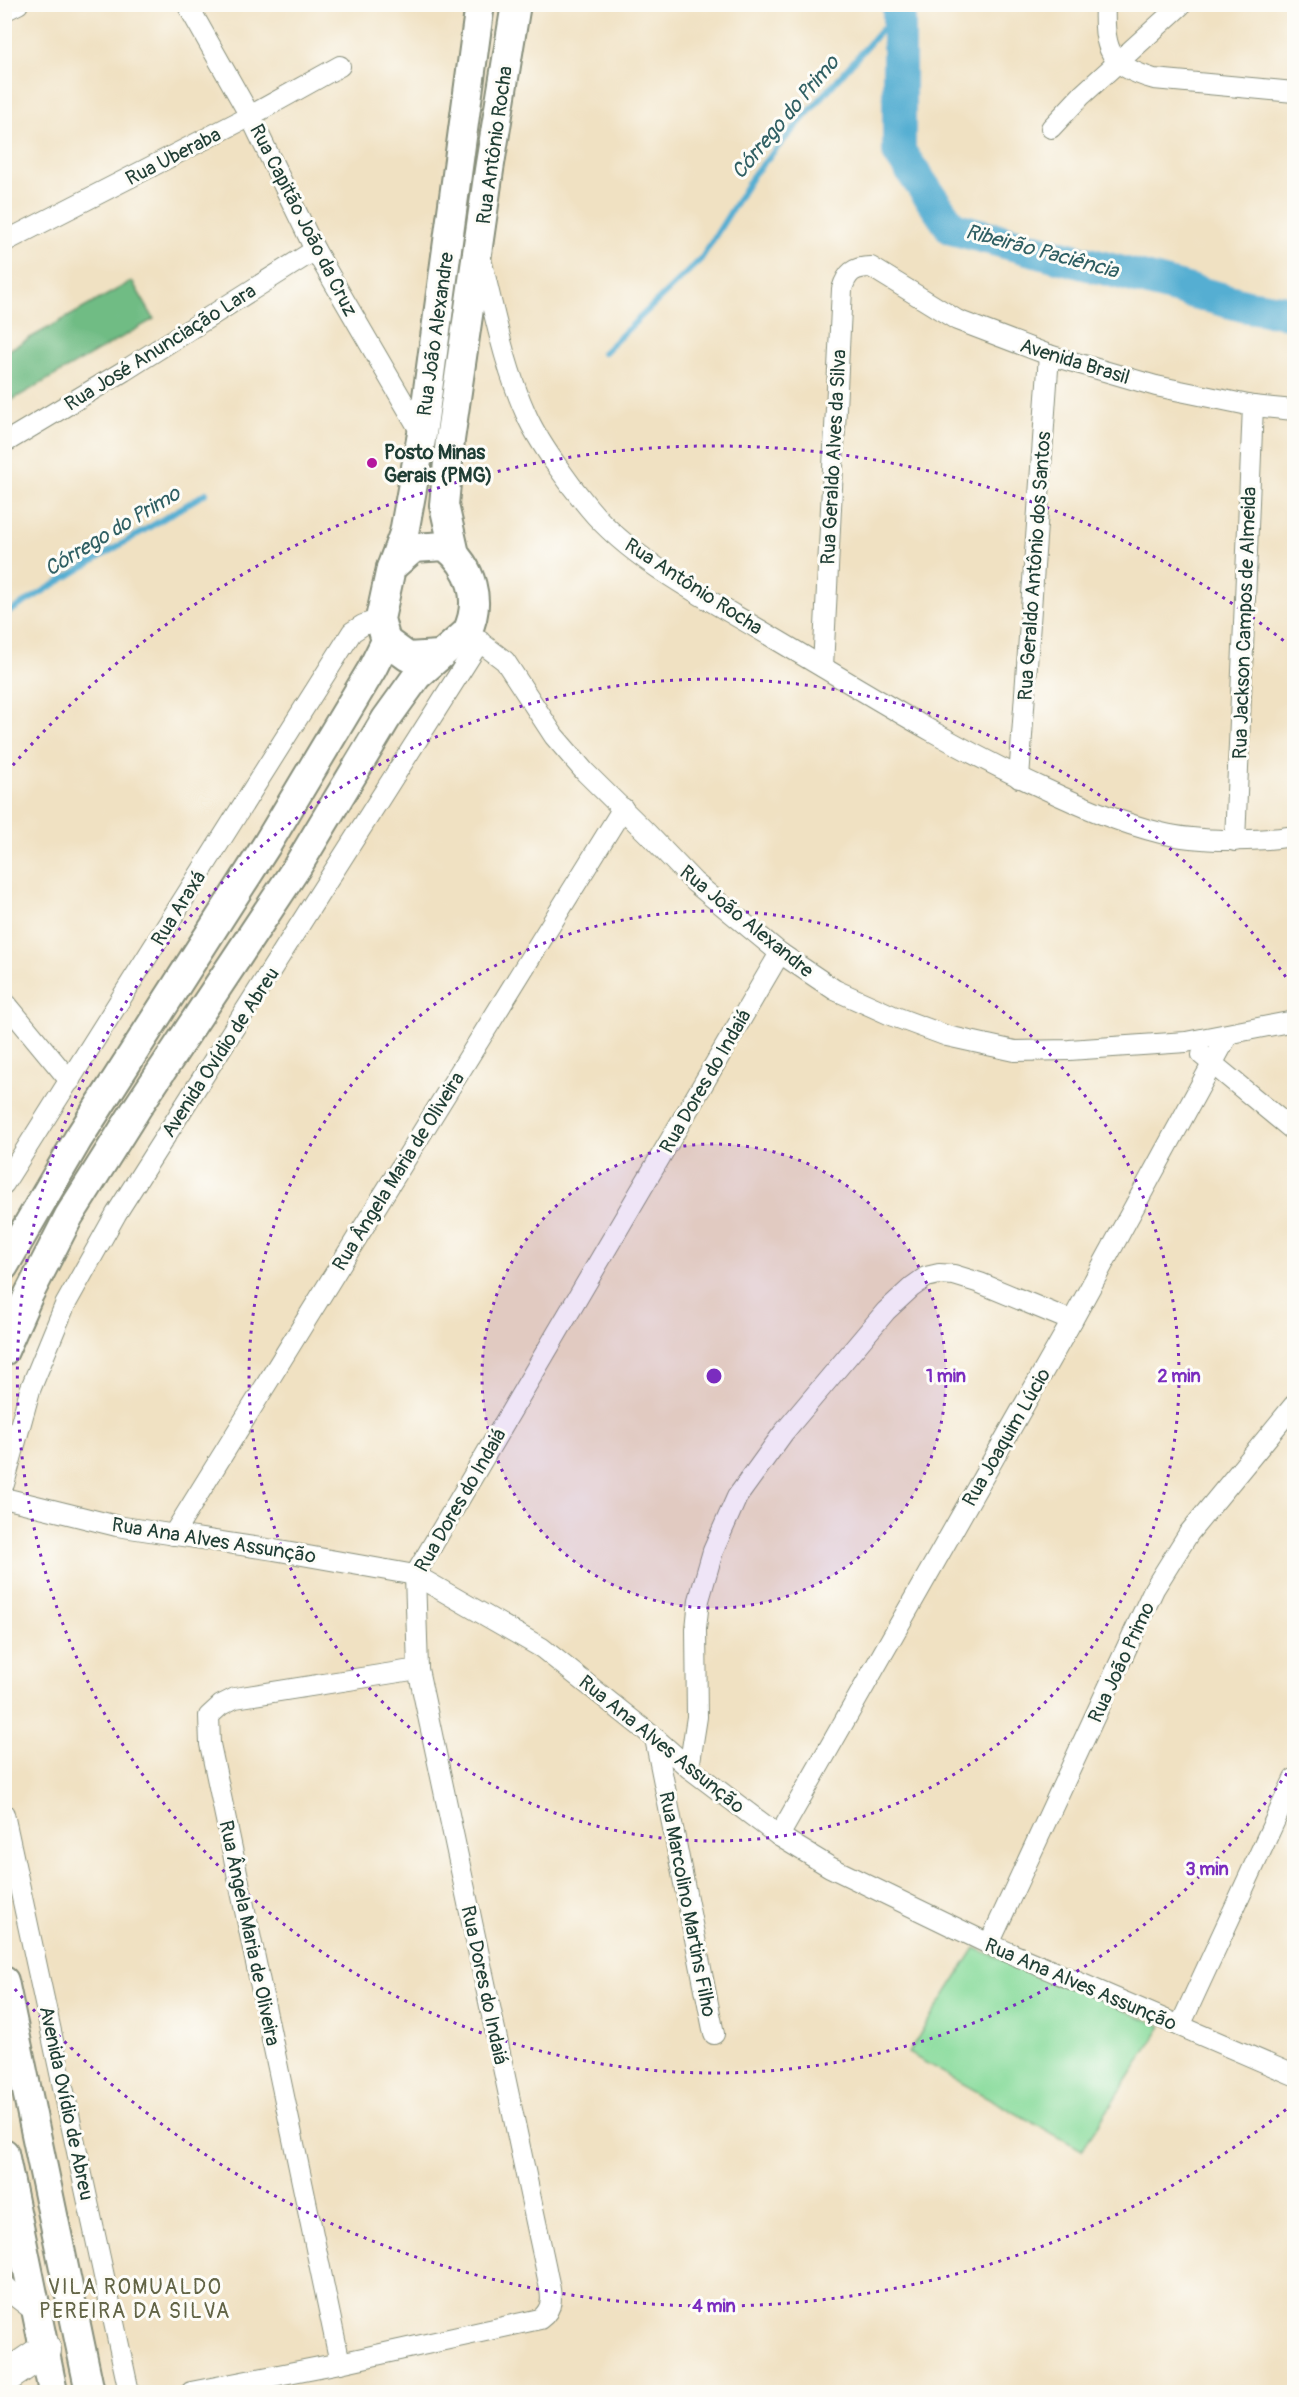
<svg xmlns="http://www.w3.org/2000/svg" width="1299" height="2397" font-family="Pangolin,sans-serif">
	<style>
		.green { fill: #8adc9d; stroke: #548c68; stroke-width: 1.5 }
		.forest { fill: #6fbc84; stroke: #477c5c; stroke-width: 1.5 }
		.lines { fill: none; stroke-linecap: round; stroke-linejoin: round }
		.stream { stroke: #55aed2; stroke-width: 6 }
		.river { stroke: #55aed2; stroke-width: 34 }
		.street-casing { stroke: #888f7b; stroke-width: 22 }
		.secondary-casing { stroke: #888f7b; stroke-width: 32 }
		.primary-casing { stroke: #888f7b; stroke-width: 34 }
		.street { stroke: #fff; stroke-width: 20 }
		.secondary { stroke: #fff; stroke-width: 28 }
		.primary { stroke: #fff; stroke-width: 32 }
		.ring { fill: none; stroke: #7b2cbf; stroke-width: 3; stroke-dasharray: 3 6 }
		.poi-dot { fill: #b5179e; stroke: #fdfcf7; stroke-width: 2 }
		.labels { text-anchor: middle; stroke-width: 6; stroke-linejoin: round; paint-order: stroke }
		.street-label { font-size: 20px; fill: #1f3d34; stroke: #fdfcf7 }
		.poi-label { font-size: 20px; font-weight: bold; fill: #1f3d34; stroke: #fdfcf7; text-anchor: start }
		.water-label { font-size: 21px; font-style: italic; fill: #2f5f63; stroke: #fdfcf7 }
		.neighbourhood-label { font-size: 21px; letter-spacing: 1.5px; fill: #626446; stroke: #fdfcf7 }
		.centre { fill: #7b2cbf; stroke: #fdfcf7; stroke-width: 3 }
		.ring-label { font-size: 18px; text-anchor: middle; font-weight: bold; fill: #7b2cbf; stroke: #fdfcf7; stroke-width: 6; stroke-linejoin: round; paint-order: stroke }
	</style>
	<rect width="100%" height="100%" fill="#fdfcf7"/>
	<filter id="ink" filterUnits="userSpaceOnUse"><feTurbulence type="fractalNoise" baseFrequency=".0167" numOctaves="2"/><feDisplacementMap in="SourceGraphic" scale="12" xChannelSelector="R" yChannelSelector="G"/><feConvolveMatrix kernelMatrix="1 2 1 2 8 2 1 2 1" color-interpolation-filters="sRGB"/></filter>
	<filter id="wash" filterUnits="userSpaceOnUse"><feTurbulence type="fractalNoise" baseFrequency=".008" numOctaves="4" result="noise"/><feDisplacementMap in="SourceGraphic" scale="24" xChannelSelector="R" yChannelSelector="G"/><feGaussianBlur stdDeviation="1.35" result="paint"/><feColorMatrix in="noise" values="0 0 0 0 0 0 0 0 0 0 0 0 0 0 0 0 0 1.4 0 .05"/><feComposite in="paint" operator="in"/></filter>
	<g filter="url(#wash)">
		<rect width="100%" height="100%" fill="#f0e1c2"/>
		<path class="green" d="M975,1948L1162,2026L1082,2150L908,2053Z"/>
		<path class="forest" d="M132,281L154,319L5,404V352Z"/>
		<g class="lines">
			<g class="stream">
				<path d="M603,353L701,259L754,174L899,10"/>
				<path d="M4,615L206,493"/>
			</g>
			<path class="river" d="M899,4V152L952,228L1247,306L1294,313"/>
		</g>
	</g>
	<g filter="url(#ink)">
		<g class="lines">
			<g class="street-casing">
				<g id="street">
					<path d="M187,4L250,116L315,250L422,434"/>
					<path d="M1105,4C1103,49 1109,66 1154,79L1294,92"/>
					<path d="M4,11L18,4"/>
					<path d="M1051,128L1082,95L1182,4"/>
					<path d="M4,242L250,116L340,66"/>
					<path d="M481,259C494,311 504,365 526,414C538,442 569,484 589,508C634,563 716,603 777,640C865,692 952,747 1045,789C1083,807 1120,823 1161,833C1198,842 1257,842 1294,836"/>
					<path d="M4,443L124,371L315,250"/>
					<path d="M467,632L505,661L554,736L585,772L648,834L694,882L780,953L835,990L893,1016L947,1036L1015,1051L1069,1050L1186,1042L1294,1021"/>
					<path d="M823,667L842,289C847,273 853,267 871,267L957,320L1049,355L1156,386L1253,406L1294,410"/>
					<path d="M1019,778L1049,355"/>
					<path d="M1235,841L1253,406"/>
					<path d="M4,1001L70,1081"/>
					<path d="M1202,1055L1294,1131"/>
					<path d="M4,1184L352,632L363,625L380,619"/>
					<path d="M4,1484L30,1390L65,1305L116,1214L480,641"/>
					<path d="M4,1498L117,1526L274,1550L415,1575L542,1648L655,1738L689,1768L779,1836L830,1867L989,1944L1294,2075"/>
					<path d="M173,1535L623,808"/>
					<path d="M655,1738L714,2034"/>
					<path d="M689,1768L697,1717L696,1629L699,1600L713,1551L737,1497L784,1432L886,1311L912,1287L926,1277L939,1274L954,1275L980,1283L1072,1321"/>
					<path d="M4,1814L129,2392"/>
					<path d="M779,1836L1072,1321L1228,1035"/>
					<path d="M989,1944L1154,1589L1189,1533L1294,1405"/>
					<path d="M1180,2026L1294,1779"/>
					<path d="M4,2284L16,2297L37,2313"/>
					<path d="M340,2363L210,1744L209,1716L221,1705L235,1698L418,1669"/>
					<path d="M191,2392L340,2363L540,2319C558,2306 549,2288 546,2269L418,1669L415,1575L780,953"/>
				</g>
			</g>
			<g class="secondary-casing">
				<g id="secondary">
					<path d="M455,554L444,505L450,440L489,170L516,4"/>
					<path d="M439,655L408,657L386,641L380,619L391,568L404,533L422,434L480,4"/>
					<path d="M4,1266L78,1139L266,846L372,669L386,641"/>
					<path d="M4,1351L29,1294L69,1216L137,1108L297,867L386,719L417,676L467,632C482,601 472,567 445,546L414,548L391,568"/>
					<path d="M4,1981L90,2392"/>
					<path d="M4,2153L53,2392"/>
				</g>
			</g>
			<g class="primary-casing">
				<path id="primary" d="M4,2378L45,2350"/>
			</g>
			<use href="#street" class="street"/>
			<use href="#secondary" class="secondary"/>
			<use href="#primary" class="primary"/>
		</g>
	</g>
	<circle cx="714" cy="1376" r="232" fill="#7b2cbf" fill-opacity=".12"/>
	<g class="ring">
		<circle cx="714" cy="1376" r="232"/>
		<circle cx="714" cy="1376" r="465"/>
		<path d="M1292 1766A697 697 0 1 1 1292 986"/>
		<path d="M1293 2104A930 930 0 0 1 7 1980M7 772A930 930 0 0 1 1293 648"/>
	</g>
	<circle class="poi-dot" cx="372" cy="463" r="6"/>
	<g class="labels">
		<g class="street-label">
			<text transform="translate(494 145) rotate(-82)" y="7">Rua Antônio Rocha</text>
			<text transform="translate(173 156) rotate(-27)" y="7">Rua Uberaba</text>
			<text transform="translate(304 220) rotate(63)" y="7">Rua Capitão João da Cruz</text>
			<text transform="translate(435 334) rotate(-82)" y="7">Rua João Alexandre</text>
			<text transform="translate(160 347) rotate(-32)" y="7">Rua José Anunciação Lara</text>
			<text transform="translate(1075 361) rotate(17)" y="7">Avenida Brasil</text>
			<text transform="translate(833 457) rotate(-87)" y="7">Rua Geraldo Alves da Silva</text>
			<text transform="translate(1034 566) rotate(-86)" y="7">Rua Geraldo Antônio dos Santos</text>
			<text transform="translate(694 586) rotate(33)" y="7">Rua Antônio Rocha</text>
			<text transform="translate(1244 623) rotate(-88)" y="7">Rua Jackson Campos de Almeida</text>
			<text transform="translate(178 908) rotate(-58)" y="7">Rua Araxá</text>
			<text transform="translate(747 921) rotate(39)" y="7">Rua João Alexandre</text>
			<text transform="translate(220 1052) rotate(-57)" y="7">Avenida Ovídio de Abreu</text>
			<text transform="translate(705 1081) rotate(-60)" y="7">Rua Dores do Indaiá</text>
			<text transform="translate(398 1171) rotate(-58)" y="7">Rua Ângela Maria de Oliveira</text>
			<text transform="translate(1006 1437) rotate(-60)" y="7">Rua Joaquim Lúcio</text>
			<text transform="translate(460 1500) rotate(-60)" y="7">Rua Dores do Indaiá</text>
			<text transform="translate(214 1540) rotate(9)" y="7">Rua Ana Alves Assunção</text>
			<text transform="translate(1121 1662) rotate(-65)" y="7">Rua João Primo</text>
			<text transform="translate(662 1744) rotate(39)" y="7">Rua Ana Alves Assunção</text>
			<text transform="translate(688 1904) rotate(79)" y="7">Rua Marcolino Martins Filho</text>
			<text transform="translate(250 1933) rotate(78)" y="7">Rua Ângela Maria de Oliveira</text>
			<text transform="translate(1081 1984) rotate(23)" y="7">Rua Ana Alves Assunção</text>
			<text transform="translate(485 1985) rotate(78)" y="7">Rua Dores do Indaiá</text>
			<text transform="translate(67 2103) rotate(78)" y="7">Avenida Ovídio de Abreu</text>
		</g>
		<g class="poi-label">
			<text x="384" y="459">Posto Minas<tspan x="384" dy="23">Gerais (PMG)</tspan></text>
		</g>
		<g class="water-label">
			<text transform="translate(785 117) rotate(-50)" y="7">Córrego do Primo</text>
			<text transform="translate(1042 251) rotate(15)" y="7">Ribeirão Paciência</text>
			<text transform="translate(112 531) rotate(-31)" y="7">Córrego do Primo</text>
		</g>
		<g class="neighbourhood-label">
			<text x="135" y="2294">VILA ROMUALDO<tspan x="135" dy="24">PEREIRA DA SILVA</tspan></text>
		</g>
	</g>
	<circle cx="714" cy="1376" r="9" class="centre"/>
	<g class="ring-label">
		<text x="946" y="1382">1 min</text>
		<text x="1179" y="1382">2 min</text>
		<text x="1207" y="1875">3 min</text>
		<text x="714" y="2312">4 min</text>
	</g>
	<rect width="1299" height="2397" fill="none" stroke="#fdfcf7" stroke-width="24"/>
</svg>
